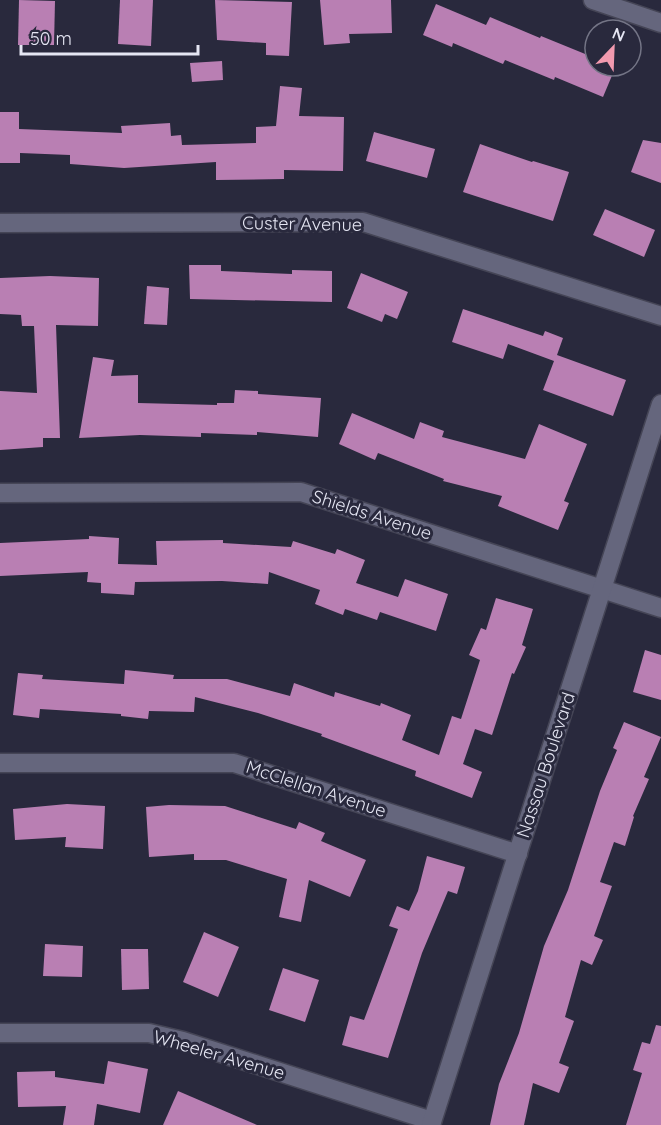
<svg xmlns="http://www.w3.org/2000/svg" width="661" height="1125" font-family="Quicksand,sans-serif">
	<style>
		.building { fill: #b97fb3 }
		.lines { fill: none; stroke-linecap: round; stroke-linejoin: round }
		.minor-casing { stroke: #454556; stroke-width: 21 }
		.minor { stroke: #65667d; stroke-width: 18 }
		.labels { text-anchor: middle; stroke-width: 6; stroke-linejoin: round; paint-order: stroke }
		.street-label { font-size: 18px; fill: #e5e6f3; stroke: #29293d }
	</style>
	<rect width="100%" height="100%" fill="#29293d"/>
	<g class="building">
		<path d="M19,0L55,1L54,45H18Z"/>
		<path d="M120,0H153L151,46L118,44Z"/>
		<path d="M215,0L292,2L289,56L266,55V43L217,40Z"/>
		<path d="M320,0H391L392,33L349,34L350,43L324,45Z"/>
		<path d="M436,4L486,25L490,17L540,38L541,36L595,58V66H616L603,97L555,77L554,80L505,60L503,64L453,43L452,47L423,35Z"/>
		<path d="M222,61L223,80L192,82L190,63Z"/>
		<path d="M280,86L302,88L299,116L344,117L343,171L284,170V179L216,180V162L124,168L70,164V155L20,153V163H0V112H19V129L122,133L121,126L170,123L171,136L181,135L182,145L256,143V127L276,126Z"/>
		<path d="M374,132L435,149L427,178L366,161Z"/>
		<path d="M643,140L661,143V183L631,172Z"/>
		<path d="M480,144L532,162L533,161L569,172L553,221L463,192Z"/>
		<path d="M605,209L655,230L644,257L593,235Z"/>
		<path d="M189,265H221V271L292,274V270L332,271V302L190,299Z"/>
		<path d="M361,273L408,292L397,319L385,314L382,322L347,308Z"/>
		<path d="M50,276L99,278L98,326L56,325L60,438H43V447L0,450V391L37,393L34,326H22L21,315L0,314V278Z"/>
		<path d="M147,286L169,288L167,325L144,324Z"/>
		<path d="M463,309L543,336L545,331L563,338L557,355L626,380L613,416L543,390L554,361L508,344L503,359L452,342Z"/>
		<path d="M93,357L114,360L111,376L138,375V403L217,405V403H234L235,390L258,391V394L321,398L318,437L257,432V435L201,433V437L140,435L79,438Z"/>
		<path d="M352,413L414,439L420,422L444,431L442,437L525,459L539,424L587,444L564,501L569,503L558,530L498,506L502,496L443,481L444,479L378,453L375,460L339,444Z"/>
		<path d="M89,536L119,538L118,564L157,565L156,541L223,540V543L291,547L293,541L335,554L337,549L365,560L356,583L398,597L405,579L448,594L436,631L380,612L377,620L345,609L343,615L315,604L320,590L269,572L268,584L222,581L135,582L134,595L101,593V583L87,582L88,572L0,576V543L89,539Z"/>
		<path d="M496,598L533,609L522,645L526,647L514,674L512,673L492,735L475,729L463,764L482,772L472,798L415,776L416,771L321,736L322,734L258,713L195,697L194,712L149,711L148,719L121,716V714L40,709L39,718L13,715L18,673L43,675L42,679L124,684L125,670L174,675L173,679H227L290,696L294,683L334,697L335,692L380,706L381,703L411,715L402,740L439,755L452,716L461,719L480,660L469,655L481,628L486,630Z"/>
		<path d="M645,650L661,655V700L633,692Z"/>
		<path d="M624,722L661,737L644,777L649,779L633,816L634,817L625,846L614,842L600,882L612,886L594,936L603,940L592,965L581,960L565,1017L574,1021L559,1063L569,1067L559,1093L533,1083L524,1125H490L499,1084L519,1033L544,946L568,890L600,791L617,750L613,748Z"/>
		<path d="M67,804L105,806L103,849L65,847L66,837L15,840L13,809Z"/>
		<path d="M169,805L225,806L296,829L299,822L325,833L321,841L366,860L350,897L309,880L301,922L279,917L287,879L226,860H194V854L149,857L146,807Z"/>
		<path d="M427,856L465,867L457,894L448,891L422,953L388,1058L342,1045L350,1016L364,1020L398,929L389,926L397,906L409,911L418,891Z"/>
		<path d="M204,932L239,947L218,997L183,982Z"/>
		<path d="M45,944L83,946L82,977L43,976Z"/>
		<path d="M121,949H148L149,989L122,990Z"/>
		<path d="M283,968L319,980L305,1022L269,1010Z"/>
		<path d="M656,1025L661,1026V1125H626L642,1073L633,1070L642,1042L650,1044Z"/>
		<path d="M108,1061L148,1069L140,1113L97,1104L94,1125H63L66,1106L18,1107L17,1072L55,1071V1077L104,1084Z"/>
		<path d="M178,1091L257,1125H163Z"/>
	</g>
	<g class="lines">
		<g class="minor-casing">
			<g id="minor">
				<path d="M593,0L661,23"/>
				<path d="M0,223L363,222L661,316"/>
				<path d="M0,493L301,492L661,608"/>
				<path d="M0,763H234L518,854"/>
				<path d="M0,1033H149L183,1041L432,1121"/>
				<path d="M431,1125L661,404"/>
			</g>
		</g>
		<use href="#minor" class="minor"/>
	</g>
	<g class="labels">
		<g class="street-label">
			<text transform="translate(302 224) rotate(1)" y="6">Custer Avenue</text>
			<text transform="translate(372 515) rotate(18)" y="6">Shields Avenue</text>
			<text transform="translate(546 765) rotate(-72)" y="6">Nassau Boulevard</text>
			<text transform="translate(316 789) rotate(18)" y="6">McClellan Avenue</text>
			<text transform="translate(219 1055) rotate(16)" y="6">Wheeler Avenue</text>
		</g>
	</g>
	<g transform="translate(613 48) rotate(23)"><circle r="28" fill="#29293d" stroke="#747586" stroke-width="1.5"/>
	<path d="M0-4.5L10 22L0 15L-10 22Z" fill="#f29aaf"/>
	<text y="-9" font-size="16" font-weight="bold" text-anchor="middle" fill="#e5e6f3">N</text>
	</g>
	<path d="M21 45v9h177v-9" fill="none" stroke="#e5e6f3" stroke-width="3"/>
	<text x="30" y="45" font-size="18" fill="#e5e6f3" stroke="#29293d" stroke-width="4.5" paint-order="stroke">50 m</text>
</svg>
